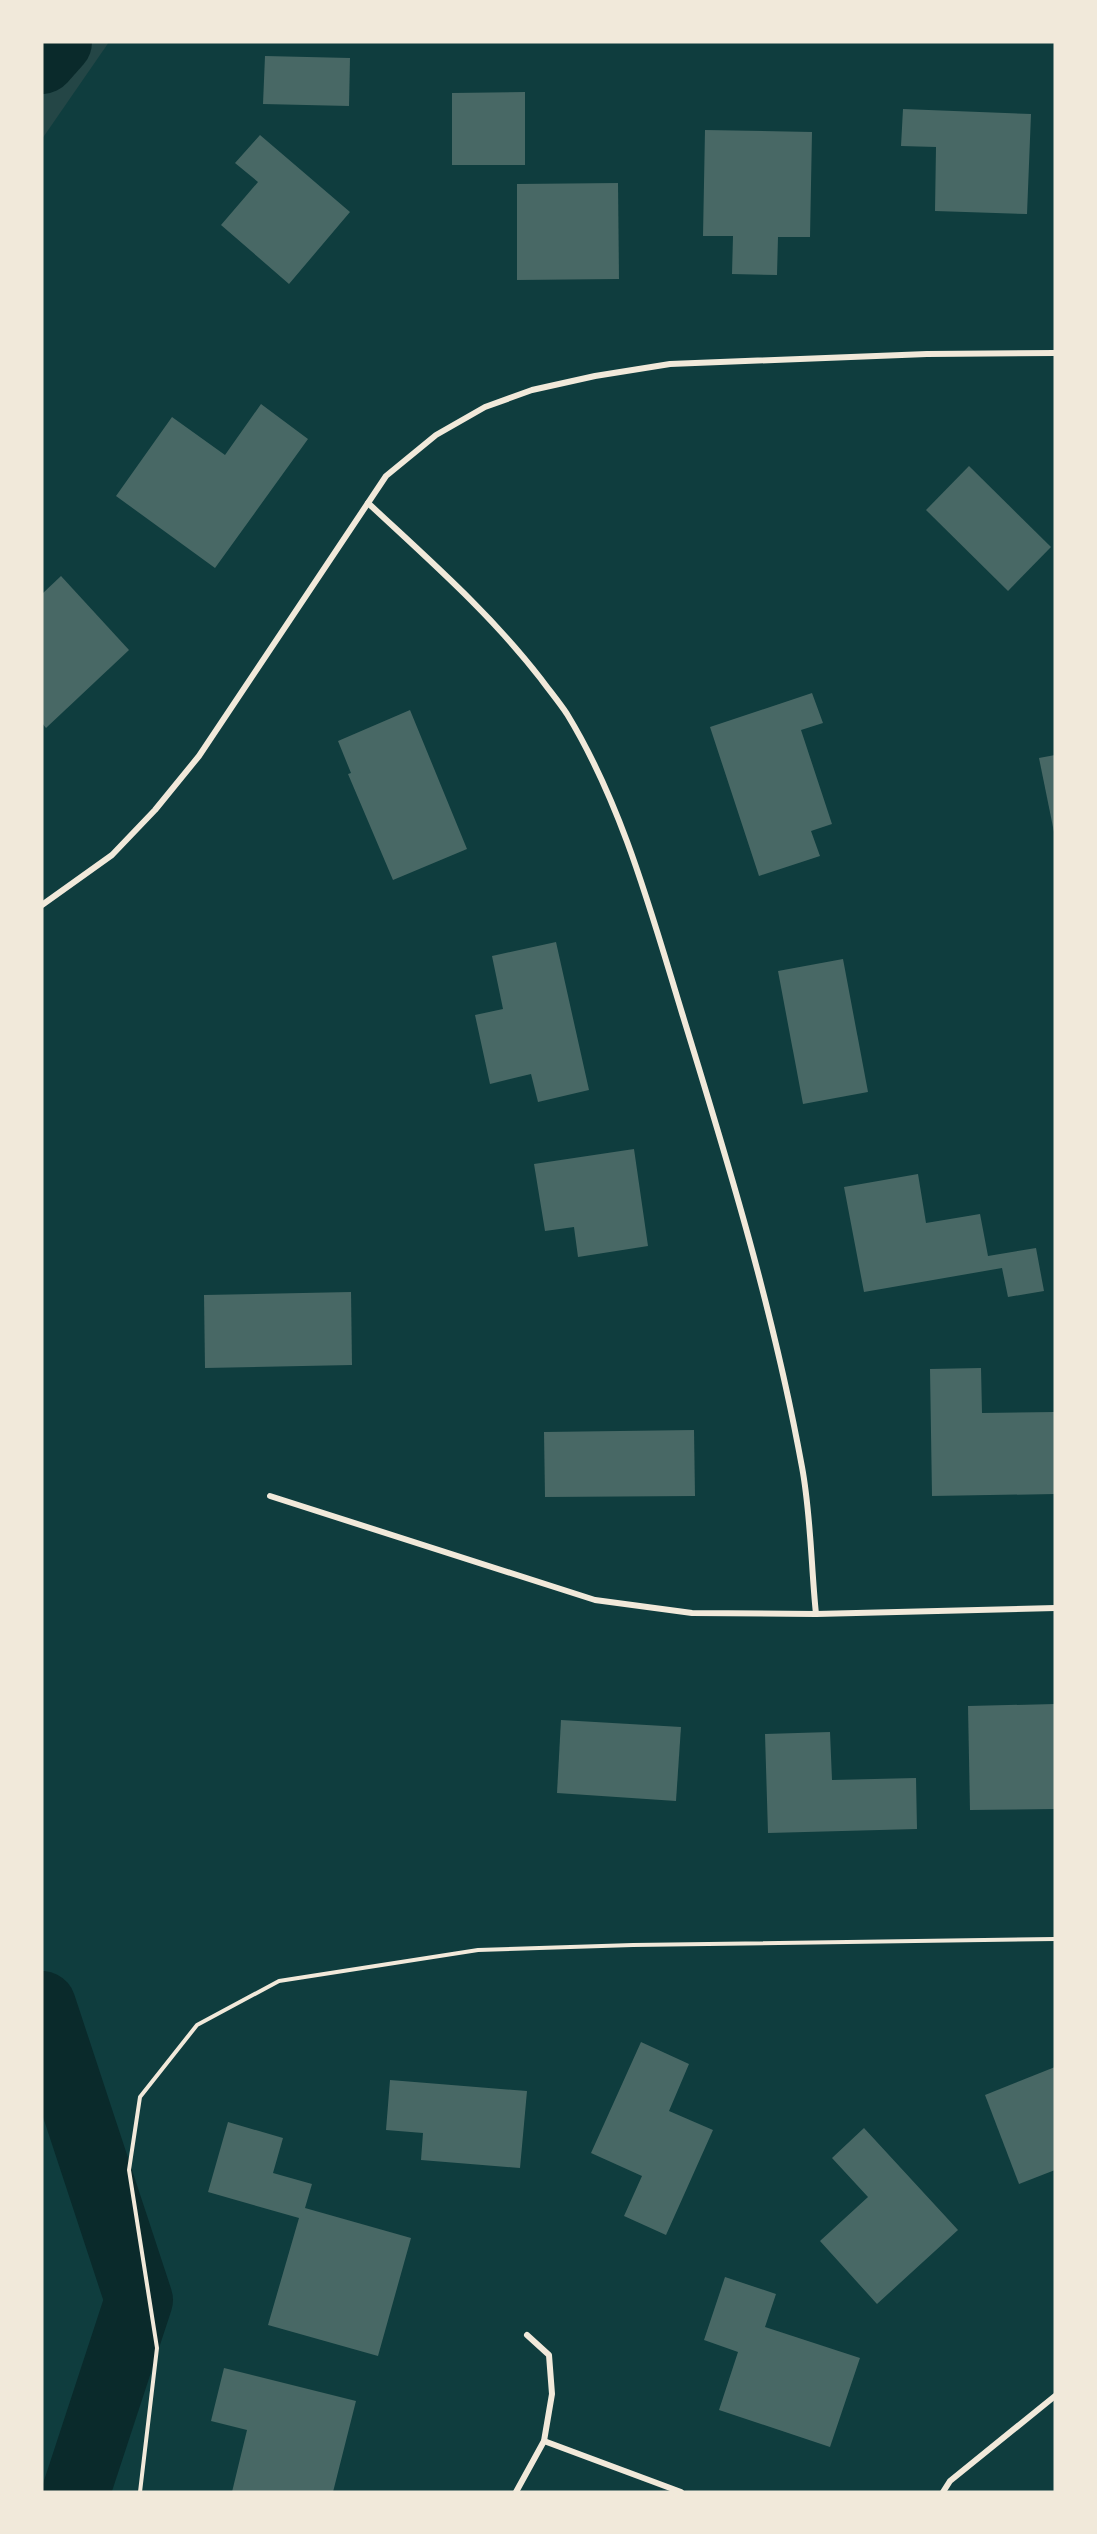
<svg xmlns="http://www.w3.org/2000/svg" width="1097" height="2534" font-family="'IBM Plex Serif',serif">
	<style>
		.green { fill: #244646 }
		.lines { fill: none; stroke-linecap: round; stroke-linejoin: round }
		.river { stroke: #0a2a2b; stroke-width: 68 }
		.building { fill: #486865 }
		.path { stroke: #f1e9da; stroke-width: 4 }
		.minor { stroke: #f1e9da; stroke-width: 6 }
	</style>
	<rect width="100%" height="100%" fill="#0f3d3e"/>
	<path class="green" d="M42,42H109L42,139Z"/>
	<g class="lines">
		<g class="river">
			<path d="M42,60L58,42"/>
			<path d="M42,2005L139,2300L76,2492"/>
		</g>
	</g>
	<g class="building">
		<path d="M265,56L350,58L349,106L263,104Z"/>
		<path d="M525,92V165H452V93Z"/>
		<path d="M903,109L1031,114L1027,214L935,211L936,147L901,146Z"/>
		<path d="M705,130L812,132L810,237H778L777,275L732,274L733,236H703Z"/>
		<path d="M260,135L350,212L289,284L221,225L258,182L235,163Z"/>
		<path d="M618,183L619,279L517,280V184Z"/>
		<path d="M261,404L308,439L215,568L116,496L172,417L225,455Z"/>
		<path d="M969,466L1051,547L1008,591L926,510Z"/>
		<path d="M61,576L129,650L46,728L42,723V594Z"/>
		<path d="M812,693L823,723L801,730L832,824L811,831L820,856L759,876L710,727Z"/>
		<path d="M410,710L467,849L393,880L348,774L351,773L338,741Z"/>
		<path d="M1055,755V832H1054L1039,758Z"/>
		<path d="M556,942L589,1090L538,1102L531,1074L490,1084L475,1015L503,1009L492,956Z"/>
		<path d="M843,959L868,1092L803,1104L778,971Z"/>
		<path d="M634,1149L648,1246L578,1257L574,1227L545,1231L534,1164Z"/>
		<path d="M918,1174L926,1223L980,1214L988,1256L1036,1248L1044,1291L1008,1297L1002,1268L864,1292L844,1187Z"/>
		<path d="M351,1292L352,1365L205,1368L204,1295Z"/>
		<path d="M981,1368L982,1413L1055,1412V1494L932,1496L930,1369Z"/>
		<path d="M694,1430L695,1496L545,1497L544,1432Z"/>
		<path d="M1055,1704V1809L970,1810L968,1706Z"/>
		<path d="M561,1720L681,1727L676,1801L557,1793Z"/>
		<path d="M830,1732L832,1780L916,1778L917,1829L768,1833L765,1734Z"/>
		<path d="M641,2042L689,2064L669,2111L713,2130L666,2235L624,2216L642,2176L591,2153Z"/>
		<path d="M1055,2067V2170L1019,2184L985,2095Z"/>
		<path d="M390,2080L527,2091L520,2168L421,2160L423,2133L386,2130Z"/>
		<path d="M228,2122L283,2138L273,2173L312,2184L305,2208L411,2238L378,2356L268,2325L299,2218L208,2192Z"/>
		<path d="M864,2128L958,2230L877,2304L820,2241L868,2197L832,2158Z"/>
		<path d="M725,2277L776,2294L765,2327L860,2358L830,2447L719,2410L738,2352L704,2340Z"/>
		<path d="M224,2368L356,2401L333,2492H232L247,2430L211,2421Z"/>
	</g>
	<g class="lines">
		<path class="path" d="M140,2492L157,2348L129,2170L140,2097L197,2025L279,1981L478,1950L633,1945L1055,1939"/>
		<g class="minor">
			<path d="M368,503C428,559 491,614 541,679C549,690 559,702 567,714C622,804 651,912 682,1013C728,1162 774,1313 802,1467C811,1515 811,1566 816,1614"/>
			<path d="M42,905L112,855L155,810L199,756L386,476L436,435L485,407L532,390L595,376L670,364L927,354L1055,353"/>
			<path d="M270,1496L595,1600L692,1613L816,1614L1055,1608"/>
			<path d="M544,2441L681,2492"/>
			<path d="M516,2492L544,2441L552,2394L549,2355L527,2335"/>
			<path d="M943,2492L950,2481L1055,2396"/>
		</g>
	</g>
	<rect width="1097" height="2534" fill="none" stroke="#f1e9da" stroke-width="87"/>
</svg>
